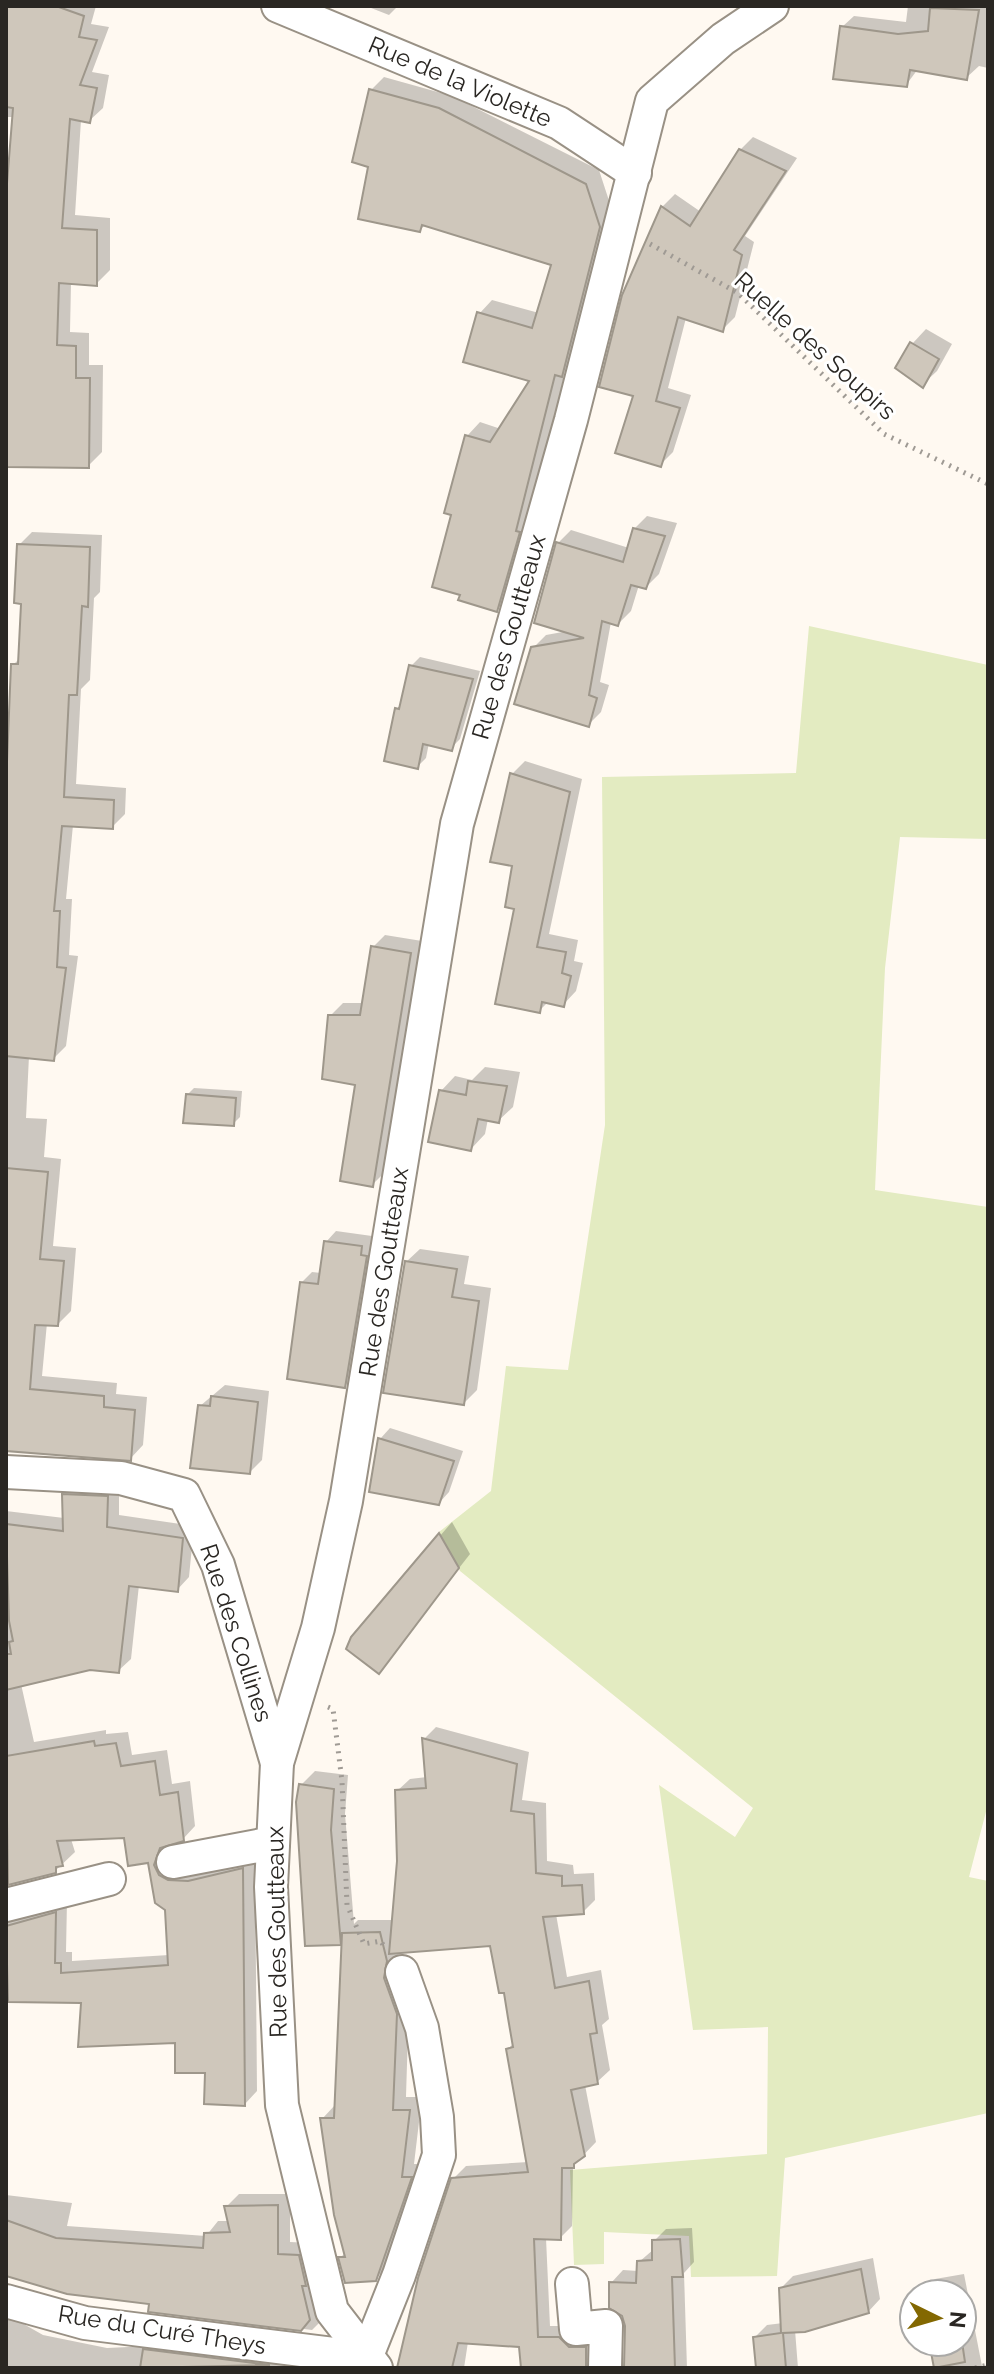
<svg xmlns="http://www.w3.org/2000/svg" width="994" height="2374" font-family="Raleway,sans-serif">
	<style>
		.green { fill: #e3ebc1 }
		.shadow { fill: #0003 }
		.building { fill: #cfc7bb; stroke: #9e978b; stroke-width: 2 }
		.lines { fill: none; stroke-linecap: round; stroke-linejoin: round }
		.minor-casing { stroke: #999185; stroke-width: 36 }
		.path { stroke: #9f9a94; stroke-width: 5; stroke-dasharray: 2 6; stroke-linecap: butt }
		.minor { stroke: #fff; stroke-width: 32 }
		.labels { text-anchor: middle; stroke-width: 6; stroke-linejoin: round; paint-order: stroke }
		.street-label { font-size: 24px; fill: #2a2723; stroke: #fff }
	</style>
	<rect width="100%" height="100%" fill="#fff9f1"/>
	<path class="green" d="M809,626L988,665V839L900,837L885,968L875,1190L988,1207V1804L969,1877L988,1881V2113L785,2158L777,2276L691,2277L689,2236L604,2232V2264L574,2265L570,2170L767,2154L768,2027L693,2030L659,1785L735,1837L753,1808L460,1571L439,1532L491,1491L506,1366L568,1370L605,1125L602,777L796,773Z"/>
	<g class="shadow">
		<path d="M6,6H96L91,24L109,27L92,72L109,75L103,108L89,121L81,120L75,215L110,218V270L97,283L71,282L70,332L89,333V365H103L102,452L88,466L6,465V182H9L14,117H6Z"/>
		<path d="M366,6H398L389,15Z"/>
		<path d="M908,6H988V68L979,66L966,78L918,69L906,85L842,27L854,16L906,22Z"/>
		<path d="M384,77L452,96L599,170L613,213L575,361L565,372L510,596L497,610L453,513L467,436L480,422L501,429L532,380L479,314L492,300L539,313L553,264L426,224L420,230L370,165L371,90Z"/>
		<path d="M753,137L797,158L745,236L754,242L735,317L722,330L686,318L668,388L691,395L673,452L660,465L636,394L624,295L662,207L675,194L701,212L740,150Z"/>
		<path d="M926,329L952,344L937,371L922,385L912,344Z"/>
		<path d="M647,516L677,523L659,574L646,587L639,585L631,611L618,624L611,622L600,682L609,685L601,712L588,725L533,648L546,635L568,631L558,543L571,530L629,548L634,529Z"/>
		<path d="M32,532L102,535L100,592L94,598L90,680L81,689L76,784L126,788L125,814L112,827L73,825L66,899H72L69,955L78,956L66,1046L53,1059L29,1056L26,1118L47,1119L44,1157L61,1159L53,1246L76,1248L71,1311L58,1324L47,1323L42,1376L117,1383L116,1394L147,1397L143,1445L130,1459L6,1447V795L13,665L20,658L23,602L19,545Z"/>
		<path d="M420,657L480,671L460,739L451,748L429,743L426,758L417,767L397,709L402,703L411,666Z"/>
		<path d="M525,761L582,779L549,934L578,940L574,961L583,963L576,991L563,1005L548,1002L539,1011L517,908L512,774Z"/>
		<path d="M385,935L422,941L385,1172L372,1185L357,1083L330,1016L343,1003H364L373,947Z"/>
		<path d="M485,1067L520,1072L513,1107L498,1121L488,1119L485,1134L471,1149L441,1091L455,1076L472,1080Z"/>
		<path d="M194,1088L242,1091L240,1117L233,1124L187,1095Z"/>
		<path d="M336,1231L372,1236L371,1245L377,1246L355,1375L345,1386L302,1282L312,1272L321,1273L326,1242Z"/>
		<path d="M420,1249L469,1256L464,1284L491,1288L477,1390L464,1403L406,1262Z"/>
		<path d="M225,1385L269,1391L262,1460L250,1472L200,1406Z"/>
		<path d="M390,1428L463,1451L449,1492L439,1503L380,1439Z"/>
		<path d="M76,1482L119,1485V1515L194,1526L189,1577L177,1590L139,1585L131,1659L118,1671L90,1668L21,1684L34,1742L106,1730V1734L128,1732L132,1755L167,1750L172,1784L190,1781L195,1826L183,1839L168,1843L166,1851L255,1857L257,2091L245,2104L177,2041L12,1972L6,1974V1918L67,1901L66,1952H72V1961L169,1955L167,1909L150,1861L126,1836L71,1839L75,1852L55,1871L9,1883L6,1870V1511L64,1518V1495Z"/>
		<path d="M452,1522L470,1554L378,1672L352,1638Z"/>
		<path d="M436,1727L529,1752L522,1800L546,1803L547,1861L573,1865L574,1874L594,1873L595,1900L583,1912L556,1914L567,1977L601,1970L609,2019L602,2025L610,2070L597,2082L585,2085L596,2142L573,2166L572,2226L560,2238H546L550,2326H572L598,2335L605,2368H523L521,2345L468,2342L464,2368H418L453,2179L466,2166L528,2162L508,2049L514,2043L510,2018L492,1944L399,1951L397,1963L409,1999L406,2097H422L414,2164H424L389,2265L375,2279L341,2257L346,2252L322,2119L335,2105L344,1940L340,1943L301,1785L315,1771L348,1775L345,1814L354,1924L358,1920H394L399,1861L397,1791L410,1779L427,1777L424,1739Z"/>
		<path d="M239,2194H290V2242L311,2243L324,2318L312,2330L150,2310L151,2302L6,2274V2195L72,2203L67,2226L206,2236L218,2221H230L227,2206Z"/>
		<path d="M692,2228L694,2262L684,2273L687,2368H701H626L627,2326L611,2283L623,2270L638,2271L639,2262L654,2249V2241L666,2229Z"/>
		<path d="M873,2258L880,2299L868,2312L795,2330L798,2368H754L758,2364L755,2337L767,2325L783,2323L781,2288L793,2276Z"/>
		<path d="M964,2274L982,2366L988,2365V2368H936L931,2342H962V2294L921,2293L935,2279Z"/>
		<path d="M6,2314L43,2335L107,2348L149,2346L324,2368H6Z"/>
	</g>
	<g class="building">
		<path d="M6,6H56L84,16L79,37L97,40L80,85L97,88L90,123L70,119L62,228L97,230V286L59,283L57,345L76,346V378H90L89,468L6,467V196L13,108L6,107Z"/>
		<path d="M930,8L979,10L967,80L910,70L907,87L833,79L840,26L898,34L928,31Z"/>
		<path d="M369,89L439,108L586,184L600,227L562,377L555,375L516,531L520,532L497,612L458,600L460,595L432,587L451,515L444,513L465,435L490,442L529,381L463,362L477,312L532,328L551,265L422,225L420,232L358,219L368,167L352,162Z"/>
		<path d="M739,149L786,171L734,250L742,255L723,332L678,317L656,401L680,408L661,467L615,453L633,396L599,387L622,295L661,206L690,226Z"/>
		<path d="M910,342L939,359L923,388L895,368Z"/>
		<path d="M633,528L665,536L646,589L631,585L618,626L602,621L589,695L597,698L589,727L514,704L531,647L584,638L534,623L556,542L623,562Z"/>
		<path d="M17,544L90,547L88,607L82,606L77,695H69L64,797L114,800L113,829L62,826L54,911H60L57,967L66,968L54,1061L6,1056V786L11,664H18L21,604L14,603Z"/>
		<path d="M409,665L473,679L452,751L423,744L418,769L384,761L395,708L399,709Z"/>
		<path d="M510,773L570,792L537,947L566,952L562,973L571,976L564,1007L542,1002L540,1013L495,1004L514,909L505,907L512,866L490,862Z"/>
		<path d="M371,946L411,953L373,1187L340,1181L355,1085L322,1079L328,1015H360Z"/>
		<path d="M468,1081L507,1086L499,1123L478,1119L471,1151L428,1142L439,1090L466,1095Z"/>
		<path d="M186,1094L236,1098L234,1126L183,1123Z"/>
		<path d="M6,1168L48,1172L40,1259L64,1261L58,1326L35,1325L30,1389L104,1396V1407L135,1410L131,1461L6,1451Z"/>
		<path d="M324,1241L362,1246L361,1255L367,1256L345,1388L287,1379L300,1282L318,1284Z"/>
		<path d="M405,1261L457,1269L452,1297L479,1301L464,1405L383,1393Z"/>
		<path d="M211,1396L258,1402L250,1474L190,1468L198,1405L210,1406Z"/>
		<path d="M378,1438L454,1461L439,1505L369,1492Z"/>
		<path d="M62,1494L108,1496L107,1527L183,1538L178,1592L129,1586L119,1673L90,1670L6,1690V1654H11L9,1642L13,1641L9,1621L6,1524L63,1531Z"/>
		<path d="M439,1533L459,1568L379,1674L346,1649L351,1637Z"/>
		<path d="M422,1738L517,1764L511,1811L534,1814L536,1873L562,1876V1886L582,1885L584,1914L543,1917L555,1988L589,1981L597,2033L590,2034L598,2084L571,2090L585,2156L574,2164V2168H562L561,2240L534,2239L538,2337H559L569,2347H586V2368H521L519,2347L458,2343L452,2368H397L418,2278L451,2178L528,2172L506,2049L513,2047L508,2018L504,1993H499L490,1946L389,1954L397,1861L395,1790L426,1788Z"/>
		<path d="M94,1741L95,1746L116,1743L121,1766L155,1761L160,1795L178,1792L184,1841L160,1848L154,1865L159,1875L168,1880L188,1881L243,1868L245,2106L204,2104L205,2073H175V2043L78,2047L81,2003L8,2002L6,1926L56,1912L55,1963H61V1973L168,1965L165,1910L155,1903L148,1863L128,1866L124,1838L57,1841L63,1866L56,1867V1873L8,1885L6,1756Z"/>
		<path d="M299,1784L334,1789L331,1830L341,1945L305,1946L296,1802Z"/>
		<path d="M380,1932L387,1961L384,1978L397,2014L393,2110H410L402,2177H412L376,2281L345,2283L338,2257H345L334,2215L320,2118H334L342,1933Z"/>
		<path d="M278,2205V2254L299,2255L306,2286H302L310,2320L301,2331L148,2312L149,2304L67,2294L6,2276V2220L56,2238L203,2248L204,2233L230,2232L224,2206Z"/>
		<path d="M680,2239L683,2277H672L675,2368H624L625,2326L622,2316L609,2308V2282L636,2283L637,2261L652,2260V2240Z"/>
		<path d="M861,2269L869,2313L805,2332L783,2333L786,2368H756L753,2337L781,2333L779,2288Z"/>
		<path d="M929,2342H962L965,2362L934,2368Z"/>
		<path d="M143,2349L270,2365L140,2368Z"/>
	</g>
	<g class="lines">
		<g class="minor-casing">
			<g id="minor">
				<path d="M278,6L559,123L635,173"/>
				<path d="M6,1472L121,1478L184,1495L218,1565L277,1763"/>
				<path d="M173,1862L273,1843"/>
				<path d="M6,1905L109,1879"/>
				<path d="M572,2284L576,2329L606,2326L605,2368"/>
				<path d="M6,2301L85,2323L366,2358L399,2275L439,2155L437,2117L422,2028L402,1972"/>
				<path d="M376,2368L332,2311L282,2105L271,1887L277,1763L318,1628L346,1501L457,824L571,420L652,101L723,39L772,6"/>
			</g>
		</g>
		<g class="path">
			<path d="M650,244L738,293L884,434L988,484"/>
			<path d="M328,1707L333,1709L342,1781L347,1905L364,1944L381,1941L383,1945"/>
			<path d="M975,2368L988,2365"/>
		</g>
		<use href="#minor" class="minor"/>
	</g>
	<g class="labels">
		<g class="street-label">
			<text transform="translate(460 82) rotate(23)" y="8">Rue de la Violette</text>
			<text transform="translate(815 346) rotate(42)" y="8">Ruelle des Soupirs</text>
			<text transform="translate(509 637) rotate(-74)" y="8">Rue des Goutteaux</text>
			<text transform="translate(384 1272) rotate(-81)" y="8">Rue des Goutteaux</text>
			<text transform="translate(236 1633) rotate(72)" y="8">Rue des Collines</text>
			<text transform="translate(277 1932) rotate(-91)" y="8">Rue des Goutteaux</text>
			<text transform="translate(162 2330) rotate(9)" y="8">Rue du Curé Theys</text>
		</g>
	</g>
	<rect width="994" height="2374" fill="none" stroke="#2a2723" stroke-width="16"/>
	<g transform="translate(938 2318) rotate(95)"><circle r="38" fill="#ffffff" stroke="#aaa9a7" stroke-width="2"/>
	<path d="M0-6L14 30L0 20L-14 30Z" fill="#836801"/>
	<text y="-12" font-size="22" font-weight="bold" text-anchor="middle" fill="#2a2723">N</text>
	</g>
</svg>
